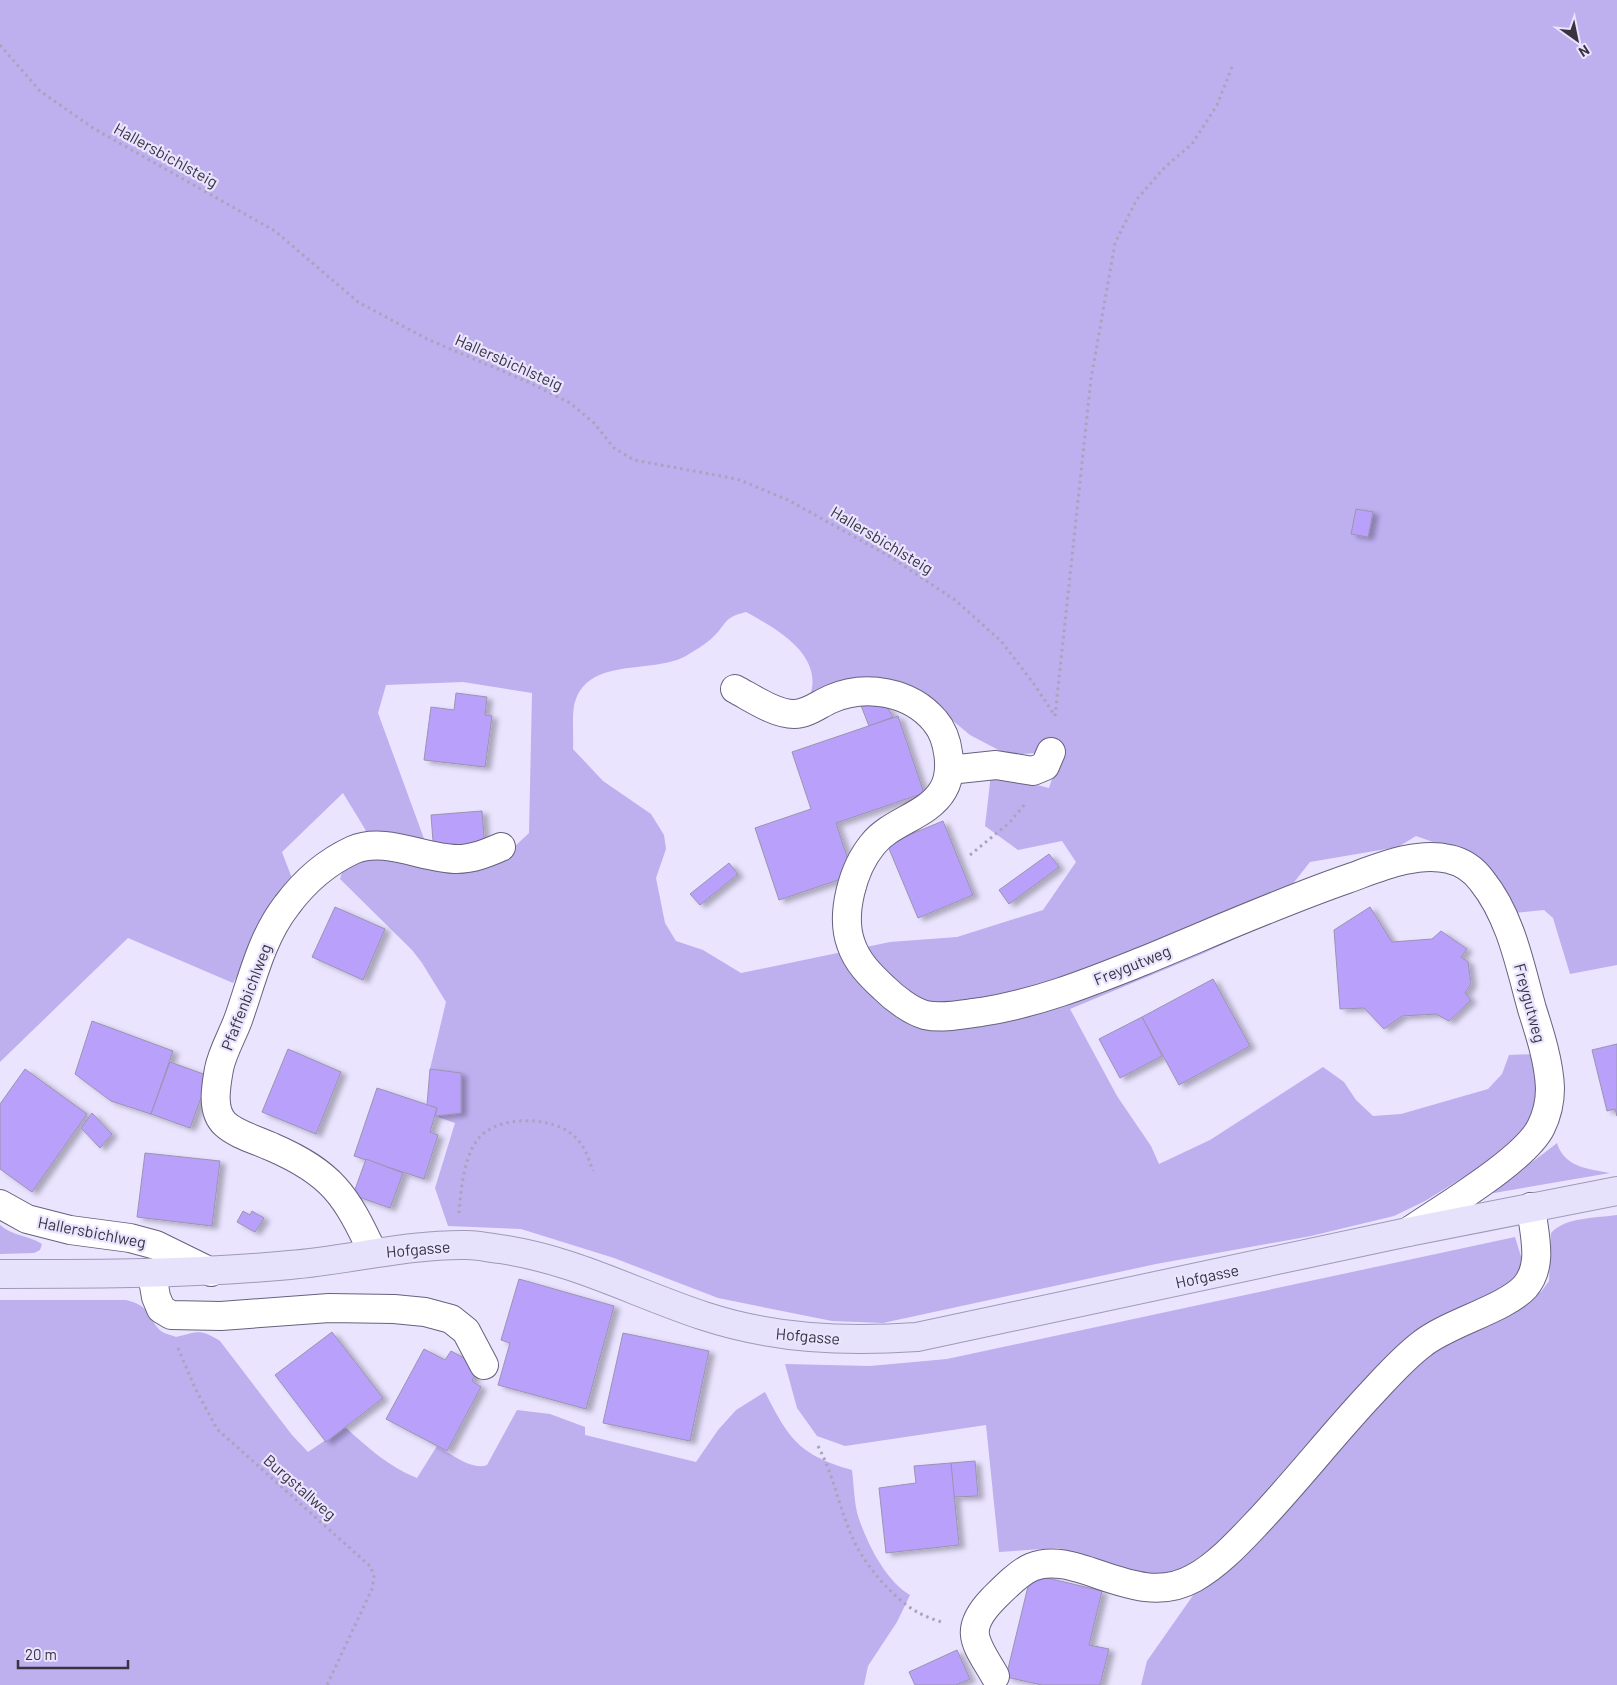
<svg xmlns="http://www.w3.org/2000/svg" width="1617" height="1685" font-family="Barlow,sans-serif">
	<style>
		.green { fill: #beafef; fill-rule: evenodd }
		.building { fill: #b9a1fb; stroke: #9a93b2; filter: url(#shadow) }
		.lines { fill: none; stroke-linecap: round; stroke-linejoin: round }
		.minor-casing { stroke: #67617d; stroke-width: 30 }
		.major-casing { stroke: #9f98b9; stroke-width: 30 }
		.path { stroke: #a9a4ba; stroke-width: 3; stroke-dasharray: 2.5 4; stroke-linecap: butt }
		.minor { stroke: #fff; stroke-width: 28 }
		.major { stroke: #e7e2fc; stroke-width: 28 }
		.labels { text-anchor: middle; stroke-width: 4.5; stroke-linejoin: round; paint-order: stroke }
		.street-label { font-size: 16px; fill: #373441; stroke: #eae4ff }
	</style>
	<defs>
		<filter id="shadow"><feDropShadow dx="5.5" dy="3" stdDeviation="2.5" flood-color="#0004"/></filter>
	</defs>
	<rect width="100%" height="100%" fill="#eae4ff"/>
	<g class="green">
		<path d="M0,0H1617V965L1570,974L1553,918L1544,910L1515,913L1478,858L1416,836L1398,847L1310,862L1258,928L1202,954L1070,1009L1117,1096L1151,1146L1159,1164L1210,1140L1323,1067L1344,1082L1356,1100L1373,1116L1401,1114L1488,1089L1502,1074L1509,1055L1534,1054L1539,1100L1524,1130L1483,1165L1425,1201L1394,1216L1311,1236L1156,1264L883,1323L832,1321L718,1298L614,1258L521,1229L448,1226L435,1188L455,1123L435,1116L461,1113V1073L430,1069L446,1002L422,963L412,950L340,879L343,869L373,855L365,829L343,793L282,852L293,881L233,983L128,938L0,1062ZM746,612C777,629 824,655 810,696L846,680L880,679L922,695L970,735L1008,755L1036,753L1056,738L1063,746L1049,788L991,774L985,826L1018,850L1062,841L1076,862L1043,910L957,937L890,942L741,973L703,950L676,941L665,923L656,878L666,849L664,835L651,814L603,781L573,749C574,736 571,710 576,699C592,657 653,674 686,656C694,651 704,645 711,639C728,624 721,618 746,612ZM463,682L532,693L529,833L511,850L434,866L378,713L386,685Z"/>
		<path d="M1557,1143C1564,1167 1588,1169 1610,1173L1488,1194C1510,1176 1534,1162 1557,1143Z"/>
		<path d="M1617,1215V1685H1141L1147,1661L1194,1594L1405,1367L1541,1292L1549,1281L1551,1233C1565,1217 1597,1218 1617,1215Z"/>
		<path d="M0,1225C12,1236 28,1235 42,1244L40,1250L34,1253L0,1254Z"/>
		<path d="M1515,1237L1523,1263L1517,1277L1495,1293L1433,1325L1376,1368L1238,1529L1176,1573L1148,1575L1058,1548L999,1552L986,1425L845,1446L817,1436L797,1408L785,1364L870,1366L947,1359Z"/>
		<path d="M0,1300H126C152,1306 146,1317 161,1331C165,1334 172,1335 176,1337C197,1332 200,1328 220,1341L292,1435L308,1452L345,1427C367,1447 389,1467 417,1478L437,1446C450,1453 472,1471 487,1465L517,1410L550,1414L585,1427V1435L696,1462L718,1430L736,1410L765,1392C789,1439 799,1455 852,1470C854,1485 854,1505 859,1519C868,1545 886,1581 910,1595L897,1622L868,1666L864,1685H0Z"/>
	</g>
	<g class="building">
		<path d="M1356,509L1373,512L1368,537L1351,534Z"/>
		<path d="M456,693L487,697L485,715L492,716L485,767L424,760L431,707L454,710Z"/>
		<path d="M860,703L888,708L893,717L869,726Z"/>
		<path d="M898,716L924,793L836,823L853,875L779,900L755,828L811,809L792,752Z"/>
		<path d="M482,811L485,849L434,854L431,815Z"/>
		<path d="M943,821L973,895L918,918L887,844Z"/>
		<path d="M1049,854L1059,867L1009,904L999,890Z"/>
		<path d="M729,863L738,874L700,905L690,894Z"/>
		<path d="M335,907L385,929L363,980L312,957Z"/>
		<path d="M1370,907L1392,942L1432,939L1441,931L1467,949L1461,957L1468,962L1471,984L1465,993L1471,1000L1449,1021L1436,1014L1402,1016L1384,1029L1364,1008L1340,1009L1334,930Z"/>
		<path d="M1213,979L1250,1046L1179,1085L1142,1017Z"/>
		<path d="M1142,1017L1162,1056L1120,1078L1099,1039Z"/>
		<path d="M92,1021L173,1051L151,1114L111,1101L75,1074Z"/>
		<path d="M1617,1044V1116L1615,1109L1607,1111L1592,1050Z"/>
		<path d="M288,1049L341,1072L316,1134L262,1112Z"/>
		<path d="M170,1062L209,1076L190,1128L151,1114Z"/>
		<path d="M25,1069L87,1114L32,1192L0,1169V1104Z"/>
		<path d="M430,1069L461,1073V1113L435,1116L437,1108L427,1105Z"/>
		<path d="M377,1088L437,1108L430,1132L438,1135L424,1179L354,1156Z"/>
		<path d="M92,1113L112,1134L100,1148L81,1128Z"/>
		<path d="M145,1153L220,1161L212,1226L137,1217Z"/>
		<path d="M366,1159L403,1173L390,1208L353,1195Z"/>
		<path d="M243,1211L250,1215L252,1211L264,1218L255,1232L237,1222Z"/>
		<path d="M519,1279L614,1306L586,1409L498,1385L510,1343L501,1340Z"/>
		<path d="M332,1332L383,1398L326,1442L275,1375Z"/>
		<path d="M623,1333L709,1351L690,1441L603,1423Z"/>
		<path d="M424,1349L445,1360L451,1351L479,1366L472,1381L481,1387L447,1451L386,1419Z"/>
		<path d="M975,1461L978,1496L953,1497L951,1463Z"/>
		<path d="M951,1463L959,1545L886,1553L879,1488L916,1483L914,1466Z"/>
		<path d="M1031,1574L1102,1591L1089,1645L1109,1649L1100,1685H1042L1006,1677Z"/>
		<path d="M957,1650L970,1679L956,1685H915L909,1672Z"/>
	</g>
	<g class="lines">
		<g class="minor-casing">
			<g id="minor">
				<path d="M735,689C752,698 775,714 794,714C808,714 819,704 831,699C865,684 910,691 935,721C949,737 954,772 943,790C928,816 891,821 873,844C853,868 840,914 851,944C857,962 870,975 884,988C894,998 911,1011 925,1015C943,1019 964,1014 981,1012C1039,1003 1090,982 1143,961C1211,933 1278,903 1347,879C1378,868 1416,851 1449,859C1463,862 1474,870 1482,881C1511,917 1520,966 1532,1009C1540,1034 1549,1062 1550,1088C1550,1101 1547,1115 1541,1127C1525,1160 1441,1209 1408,1232"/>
				<path d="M949,770L996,765L1033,771L1045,766L1051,752"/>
				<path d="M0,1204L27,1219L70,1230L130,1238L156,1245L211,1272"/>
				<path d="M373,1253C346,1195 332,1173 272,1147C257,1140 237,1135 225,1124C211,1111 216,1086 219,1069C222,1053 232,1036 238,1020C252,981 261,938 287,905C304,882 327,862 353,850C385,836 424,859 457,859C473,859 487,853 501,847"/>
				<path d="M152,1274L156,1297L161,1309L171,1315L221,1316L329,1308L394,1309L425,1312L451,1319L466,1331L484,1365"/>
				<path d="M995,1676C976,1643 962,1631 993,1599C1003,1589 1018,1573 1032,1567C1077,1548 1136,1611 1194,1578C1217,1565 1236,1545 1254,1526C1294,1484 1329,1439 1368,1397C1385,1379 1402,1359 1422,1344C1448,1323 1505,1309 1525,1287C1544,1265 1534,1234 1531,1207"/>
			</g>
		</g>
		<g class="major-casing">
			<path id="major" d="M0,1274C97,1274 193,1274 290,1265C349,1260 408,1244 467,1245C478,1245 489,1248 500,1249C575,1260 634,1293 704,1316C774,1339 845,1342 917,1337L1408,1232L1617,1191"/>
		</g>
		<g class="path">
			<path d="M0,45L40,91L93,128L275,231L358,302L427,339L528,382L570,403L594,423L614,448L634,460L737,479L788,500L889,556L955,600L1001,641L1034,684L1055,716"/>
			<path d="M1055,716L1091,379L1115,243L1137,199L1165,167L1192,144L1217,105L1232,67"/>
			<path d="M970,855L1009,823L1026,803"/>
			<path d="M459,1213C461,1189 464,1149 484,1133C507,1115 555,1117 575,1137C585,1146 589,1160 593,1171"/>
			<path d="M178,1348L195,1388L217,1429L371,1567L374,1577L372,1589L327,1685"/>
			<path d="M818,1446C834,1476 839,1508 853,1539C864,1564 894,1600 919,1613C926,1617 936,1620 944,1623"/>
		</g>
		<use href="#minor" class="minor"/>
		<use href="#major" class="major"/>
	</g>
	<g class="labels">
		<g class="street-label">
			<text transform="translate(166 155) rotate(29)" y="6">Hallersbichlsteig</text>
			<text transform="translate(509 362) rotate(24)" y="6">Hallersbichlsteig</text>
			<text transform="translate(882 540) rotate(31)" y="6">Hallersbichlsteig</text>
			<text transform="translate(1132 965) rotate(-22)" y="6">Freygutweg</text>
			<text transform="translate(246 997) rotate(-69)" y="6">Pfaffenbichlweg</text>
			<text transform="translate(1530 1003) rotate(75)" y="6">Freygutweg</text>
			<text transform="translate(92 1232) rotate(11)" y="6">Hallersbichlweg</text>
			<text transform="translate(418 1249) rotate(-5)" y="6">Hofgasse</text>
			<text transform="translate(1207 1276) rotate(-12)" y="6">Hofgasse</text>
			<text transform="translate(808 1336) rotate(5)" y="6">Hofgasse</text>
			<text transform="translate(300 1487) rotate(41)" y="6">Burgstallweg</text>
		</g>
	</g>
	<g transform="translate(1577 40) rotate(147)" stroke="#eae4ff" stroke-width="4" paint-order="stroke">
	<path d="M0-4L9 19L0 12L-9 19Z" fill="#373441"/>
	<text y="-8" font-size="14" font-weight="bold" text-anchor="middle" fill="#373441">N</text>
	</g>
	<path d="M18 1660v8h110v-8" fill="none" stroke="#373441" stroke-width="2.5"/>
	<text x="25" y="1660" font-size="15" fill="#373441" stroke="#eae4ff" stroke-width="4" paint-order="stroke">20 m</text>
</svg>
